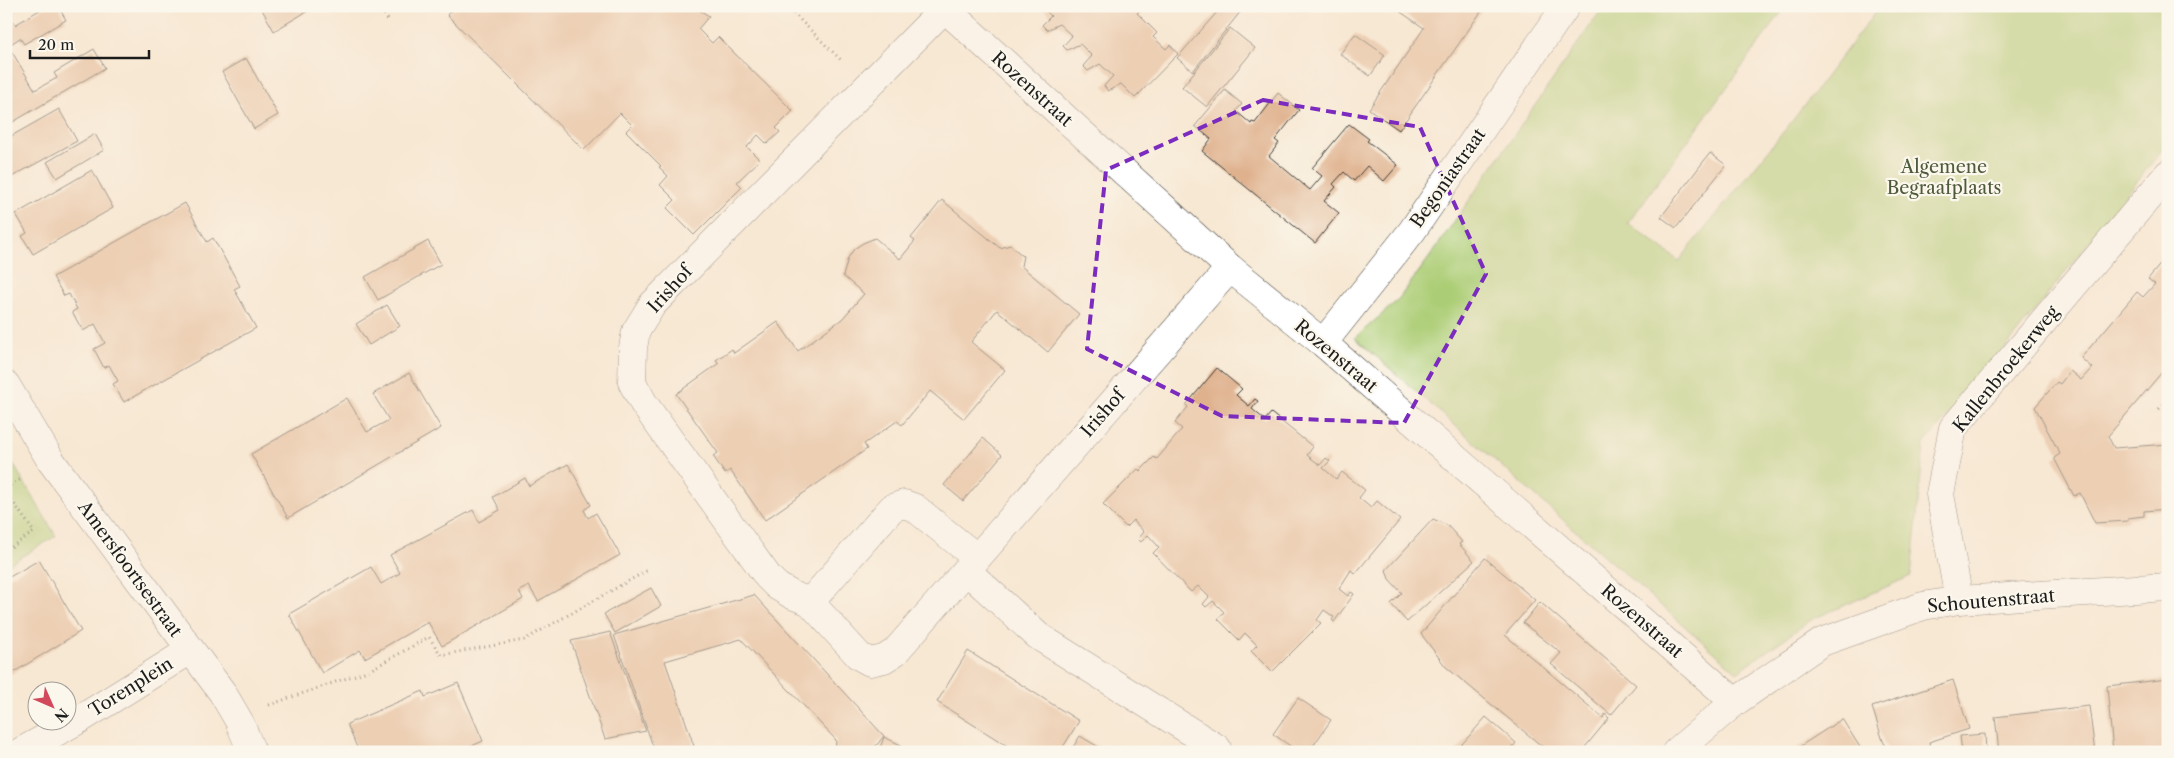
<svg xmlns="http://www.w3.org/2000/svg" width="2174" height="758" font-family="'Libre Caslon Text',serif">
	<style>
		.green { fill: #abcd75; stroke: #647448 }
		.building { fill: #dfb18d }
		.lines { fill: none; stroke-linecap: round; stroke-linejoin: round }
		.minor-casing { stroke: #3d3b37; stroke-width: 29 }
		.path { stroke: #3d3b37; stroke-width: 3; stroke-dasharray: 1 4; stroke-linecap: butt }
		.minor { stroke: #fff; stroke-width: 28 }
		.marked { fill: none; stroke: #7b2cbf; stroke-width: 4; stroke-dasharray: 10 6; stroke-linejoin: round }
		.labels { text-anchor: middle; stroke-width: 4.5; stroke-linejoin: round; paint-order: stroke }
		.street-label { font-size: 18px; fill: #1c1c1c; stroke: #fbf7ec }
		.park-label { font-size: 18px; fill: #4e5a3b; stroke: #fbf7ec }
	</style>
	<rect width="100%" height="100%" fill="#fbf7ec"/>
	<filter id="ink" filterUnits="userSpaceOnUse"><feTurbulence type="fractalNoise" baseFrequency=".02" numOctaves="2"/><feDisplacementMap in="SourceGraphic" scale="10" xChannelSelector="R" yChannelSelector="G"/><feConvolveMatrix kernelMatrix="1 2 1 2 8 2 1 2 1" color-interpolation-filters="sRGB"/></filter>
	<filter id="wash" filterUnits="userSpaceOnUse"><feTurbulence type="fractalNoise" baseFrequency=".0096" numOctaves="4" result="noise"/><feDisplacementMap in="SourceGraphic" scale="20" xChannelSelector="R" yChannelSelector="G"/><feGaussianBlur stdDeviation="1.12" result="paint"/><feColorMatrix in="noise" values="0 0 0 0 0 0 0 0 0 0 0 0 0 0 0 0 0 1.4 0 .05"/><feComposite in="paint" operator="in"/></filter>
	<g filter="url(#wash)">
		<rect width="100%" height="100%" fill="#f7e8d3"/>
		<g class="green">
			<path d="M1604,6H1786L1628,223L1679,261L1793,120L1880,6H2168V142L2000,355L1924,444L1911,576L1811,620L1737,672L1355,338L1397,301L1429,258Z"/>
			<path d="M6,452L56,536L6,566Z"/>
		</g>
		<g id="blocks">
			<g class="building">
				<path d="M46,6H58L66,20L24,44L20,38L6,47V23L12,20L15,25Z"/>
				<path d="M260,6H316L274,31Z"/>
				<path d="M455,6H675L678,10L681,6H693L709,16L698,29L712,43L718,37L793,111L776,128L780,132L767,144L758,135L747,147L760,160L737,182L742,187L694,235L667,208L675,200L660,185L668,176L659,167L661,166L626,131L632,125L620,113L584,150L447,15Z"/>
				<path d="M1041,6H1144L1137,13L1157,33L1153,37L1166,49L1170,45L1178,54L1135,98L1121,84L1108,91L1104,86L1113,76L1100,64L1088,71L1083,66L1092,56L1080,44L1067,50L1063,46L1072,36L1059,24L1047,30L1042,25L1051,16Z"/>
				<path d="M1212,6H1245L1193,71L1177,58L1218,11Z"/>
				<path d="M1392,6H1485L1399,130L1369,109L1424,28Z"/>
				<path d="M1230,28L1255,48L1207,107L1182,87Z"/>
				<path d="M1355,34L1385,55L1370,76L1340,54Z"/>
				<path d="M94,49L105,68L6,126V56L12,52L35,90L57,78L54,73Z"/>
				<path d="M246,58L278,115L254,129L222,72Z"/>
				<path d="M1225,90L1242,104L1236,111L1251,124L1252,122L1255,123L1278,93L1299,110L1275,140L1279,143L1269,156L1310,190L1322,176L1312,168L1349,124L1369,139L1367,141L1398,165L1384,181L1367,166L1354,181L1344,172L1333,184L1336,187L1324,201L1339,213L1315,243L1202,151L1211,139L1195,126Z"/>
				<path d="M59,109L77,141L6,180V139Z"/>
				<path d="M95,134L104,150L57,178L47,162Z"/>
				<path d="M1710,153L1726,165L1676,228L1661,217Z"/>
				<path d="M92,170L113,208L33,254L22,236L27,233L16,214Z"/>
				<path d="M942,200L1000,248L1010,245L1023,256L1021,266L1079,314L1048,352L997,310L971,342L1005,370L964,419L930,391L902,425L897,421L864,444L867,449L765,520L730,470L725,474L713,456L718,453L676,394L719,363L716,360L732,349L734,353L778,322L798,351L842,319L864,294L843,276L848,258L854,249L863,243L875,238L900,259L915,241L911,238Z"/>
				<path d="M185,203L207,242L213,238L240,286L234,289L256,328L124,402L113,384L118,381L109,365L104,368L94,349L105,343L95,324L83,331L72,312L77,309L69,294L64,296L53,277Z"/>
				<path d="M428,241L441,264L378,300L365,277Z"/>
				<path d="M2168,255V365L2108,436L2114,448L2168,444V509L2144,511V516L2128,518V521L2095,523L2080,493L2074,496L2054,458L2060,454L2035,407L2057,382L2060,384L2070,371L2081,380L2092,368L2081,358L2137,292L2143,297L2155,284L2148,279Z"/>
				<path d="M387,305L400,326L369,345L356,324Z"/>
				<path d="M1217,368L1242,389L1236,395L1249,406L1255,399L1258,401L1252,409L1265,420L1271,413L1313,447L1307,455L1320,465L1326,458L1330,461L1323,468L1336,479L1342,472L1365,490L1359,498L1371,508L1377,501L1400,520L1355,574L1351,570L1339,589L1348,596L1351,592L1354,594L1334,622L1332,620L1334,617L1324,610L1317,620L1321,623L1272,672L1251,651L1257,645L1245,633L1239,640L1218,619L1224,612L1213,601L1206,607L1203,604L1209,597L1198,586L1191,592L1153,553L1159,547L1148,535L1141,542L1138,539L1144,532L1133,520L1126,527L1103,504L1138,469L1140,471L1154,457L1157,459L1182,429L1175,423L1188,407L1186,405Z"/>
				<path d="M409,373L441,428L288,518L251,454L347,398L367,432L389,420L373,394Z"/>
				<path d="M983,438L1002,455L963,501L944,485Z"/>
				<path d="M568,464L591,505L584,510L588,518L596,513L620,555L538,601L529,586L519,591L523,599L442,646L428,622L365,658L360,650L322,673L289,614L371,567L381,584L400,573L390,555L473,510L479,522L500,510L493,497L525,478L529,486Z"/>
				<path d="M1433,519L1447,525L1462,542L1459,544L1474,561L1407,622L1391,604L1402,593L1389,579L1386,570Z"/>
				<path d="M1485,558L1535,600L1505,635L1603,718L1605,714L1609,718L1581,752H1549L1446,667L1421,634Z"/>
				<path d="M39,560L81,631L6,677V579Z"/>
				<path d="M651,588L661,606L615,633L604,614Z"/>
				<path d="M754,595L884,736L875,747L885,752H835L836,740L741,639L665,661L696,752H655L614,635Z"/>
				<path d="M1540,602L1636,685L1611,715L1551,664L1561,653L1523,623Z"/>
				<path d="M610,632L646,731L605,739L571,641Z"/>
				<path d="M968,651L1079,721L1060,752H1017L937,702Z"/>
				<path d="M2168,679V752H2113L2107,686Z"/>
				<path d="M1953,680L1969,729L1929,742L1931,751L1927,752H1889L1883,741L1872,707Z"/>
				<path d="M458,683L483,741L458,752H359L347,724L423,691L425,697Z"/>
				<path d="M1298,698L1331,720L1309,752H1299L1273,734Z"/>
				<path d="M2089,706L2095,752H1999L1995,717Z"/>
				<path d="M1486,717L1516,743L1508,752H1455Z"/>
				<path d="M1842,719L1863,752H1792L1805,743Z"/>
				<path d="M1985,734L1986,752H1962L1960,736Z"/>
				<path d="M1080,736L1107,752H1070Z"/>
				<path d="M884,737L901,745L898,752H887L880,748Z"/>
			</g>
		</g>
	</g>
	<g filter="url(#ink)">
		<use href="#blocks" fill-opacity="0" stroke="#3d3b37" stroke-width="1"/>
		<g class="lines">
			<g class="minor-casing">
				<g id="minor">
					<path d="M942,6L1230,268L1323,343L1735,702"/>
					<path d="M944,9L652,305L636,331L633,348L632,382L644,404L768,577L777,586L792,595L810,602L859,656L870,662L884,659L895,652L1230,268"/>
					<path d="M1323,343L1412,231L1566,6"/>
					<path d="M6,385L51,461L222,692L239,721L252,752"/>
					<path d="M967,571L1038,636L1217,748"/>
					<path d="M1959,600L1940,494L1953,428L2168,174"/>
					<path d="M810,602L892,508L904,504L915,508L977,558"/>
					<path d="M20,752L82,718L189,651"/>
					<path d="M1676,752L1735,702L1822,642L1923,606L1959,600L2168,587"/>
				</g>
			</g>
			<g class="path">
				<path d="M379,6L388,20"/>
				<path d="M786,6L843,62"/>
				<path d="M2159,409L2168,399"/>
				<path d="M6,488L23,478"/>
				<path d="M6,492L34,532L6,550"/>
				<path d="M269,705L370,670L429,637L441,655L524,640L648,570"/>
			</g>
			<use href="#minor" class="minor"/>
		</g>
	</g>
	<path d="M0 0H2174V758H0ZM1263,100L1420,127L1486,274L1404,423L1222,416L1087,349L1106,170Z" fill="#f7e8d3" fill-opacity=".55" fill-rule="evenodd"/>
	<path class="marked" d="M1263,100L1420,127L1486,274L1404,423L1222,416L1087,349L1106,170Z"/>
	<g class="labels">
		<g class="street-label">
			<text transform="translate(1032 89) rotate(42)" y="6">Rozenstraat</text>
			<text transform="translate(1448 178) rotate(-55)" y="6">Begoniastraat</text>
			<text transform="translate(670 289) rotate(-48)" y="6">Irishof</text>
			<text transform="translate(1336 356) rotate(40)" y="6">Rozenstraat</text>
			<text transform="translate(2006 369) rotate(-51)" y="6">Kallenbroekerweg</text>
			<text transform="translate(1103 413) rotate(-49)" y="6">Irishof</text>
			<text transform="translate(130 569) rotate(54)" y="6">Amersfoortsestraat</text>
			<text transform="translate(1991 601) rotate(-5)" y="6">Schoutenstraat</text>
			<text transform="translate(1642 621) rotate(41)" y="6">Rozenstraat</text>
			<text transform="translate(131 687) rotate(-32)" y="6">Torenplein</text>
		</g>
		<g class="park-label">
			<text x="1944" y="173">Algemene<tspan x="1944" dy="21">Begraafplaats</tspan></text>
		</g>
	</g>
	<rect width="2174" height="758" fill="none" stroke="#fbf7ec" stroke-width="25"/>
	<g transform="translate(52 706) rotate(135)"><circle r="24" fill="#fbf7ec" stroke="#a29f99"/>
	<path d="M0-4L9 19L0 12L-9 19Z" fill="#d1495b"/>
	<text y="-8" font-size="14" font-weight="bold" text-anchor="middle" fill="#1c1c1c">N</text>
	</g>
	<path d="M30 50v8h119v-8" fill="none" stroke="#1c1c1c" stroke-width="2.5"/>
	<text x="38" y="50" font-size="15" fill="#1c1c1c" stroke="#fbf7ec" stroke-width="4" paint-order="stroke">20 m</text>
</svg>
